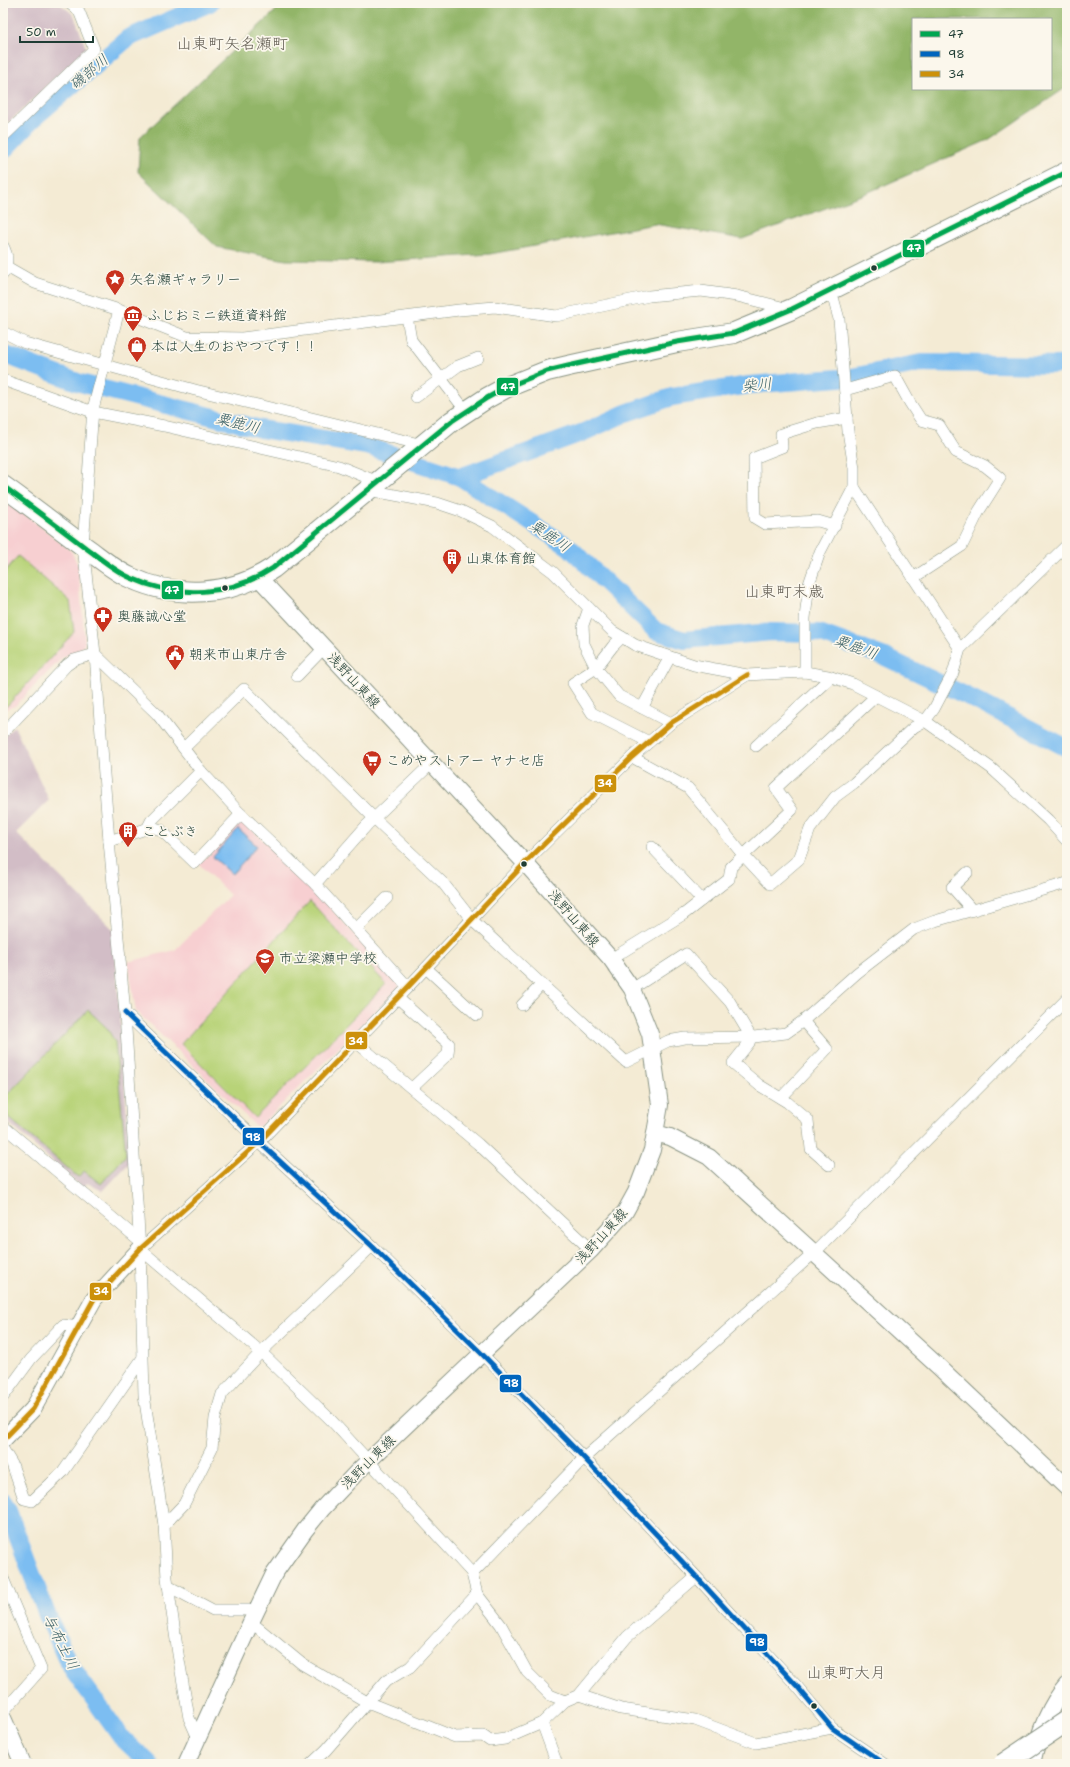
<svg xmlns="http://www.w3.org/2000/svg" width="1070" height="1767" font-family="'Shantell Sans','Klee One',sans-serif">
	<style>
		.built { fill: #f7cfd1 }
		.industrial { fill: #d2bdc6 }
		.green { fill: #b8d378; stroke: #6c8856 }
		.forest { fill: #92b568; stroke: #58794e; fill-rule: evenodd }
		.water { fill: #7cbdf1; stroke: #4e7d92 }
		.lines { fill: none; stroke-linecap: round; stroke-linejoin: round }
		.stream { stroke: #7cbdf1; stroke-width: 3 }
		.river { stroke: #7cbdf1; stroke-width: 18 }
		.street-casing { stroke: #8a9484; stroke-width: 12 }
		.secondary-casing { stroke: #8a9484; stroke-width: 18 }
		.highway-casing { stroke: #8a9484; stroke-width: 22 }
		.street { stroke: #fff; stroke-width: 11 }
		.secondary { stroke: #fff; stroke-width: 16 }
		.highway { stroke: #fff; stroke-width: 20 }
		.highway-bridge-casing { stroke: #8a9484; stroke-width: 22; stroke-linecap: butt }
		.highway-bridge { stroke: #fff; stroke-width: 20 }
		.bus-1-casing { stroke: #fbf7ec; stroke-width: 8 }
		.bus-2-casing { stroke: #fbf7ec; stroke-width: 8 }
		.bus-3-casing { stroke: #fbf7ec; stroke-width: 8 }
		.bus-1 { stroke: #00a651; stroke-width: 5 }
		.bus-2 { stroke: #0065bd; stroke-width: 5 }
		.bus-3 { stroke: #cc910a; stroke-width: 5 }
		.bus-dot { fill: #1f3d34; stroke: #fbf7ec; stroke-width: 1.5 }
		.labels { text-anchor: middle; stroke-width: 3.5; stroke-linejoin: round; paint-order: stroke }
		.poi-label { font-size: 14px; fill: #1f3d34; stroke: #fbf7ec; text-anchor: start }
		.street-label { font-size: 14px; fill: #1f3d34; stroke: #fbf7ec }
		.water-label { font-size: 15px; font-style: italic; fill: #365d63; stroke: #fbf7ec }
		.quarter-label { font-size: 16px; fill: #666157; stroke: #fbf7ec }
		.line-badge { stroke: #fbf7ec; stroke-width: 1.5 }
		.badge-label { font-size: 11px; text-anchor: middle; font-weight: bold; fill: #fff }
	</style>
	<rect width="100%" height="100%" fill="#fbf7ec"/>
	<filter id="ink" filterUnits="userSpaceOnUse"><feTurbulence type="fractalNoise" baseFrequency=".025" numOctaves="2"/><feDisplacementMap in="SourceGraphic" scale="8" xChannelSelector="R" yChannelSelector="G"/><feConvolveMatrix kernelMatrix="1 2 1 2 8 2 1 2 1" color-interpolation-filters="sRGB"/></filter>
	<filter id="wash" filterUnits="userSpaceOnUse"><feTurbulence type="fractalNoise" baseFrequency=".012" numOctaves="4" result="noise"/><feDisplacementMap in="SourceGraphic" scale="16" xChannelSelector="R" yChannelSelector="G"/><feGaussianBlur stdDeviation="0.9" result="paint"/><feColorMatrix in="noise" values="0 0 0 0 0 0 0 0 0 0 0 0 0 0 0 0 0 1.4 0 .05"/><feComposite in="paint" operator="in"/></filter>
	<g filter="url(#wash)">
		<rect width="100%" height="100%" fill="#f4ebd4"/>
		<g class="built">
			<path d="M3,497L71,551L78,565L85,643L80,650L63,657L15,706L3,710Z"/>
			<path d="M242,820L309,884L399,984L400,987L261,1125L257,1127L136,1011L128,962L175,950L230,895L199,864Z"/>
		</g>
		<g class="industrial">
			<path d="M3,3H59L74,15L86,48L3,128Z"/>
			<path d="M14,726L49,800L16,833L114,930L130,1162L103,1191L87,1183L83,1188L3,1118V738Z"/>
		</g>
		<g class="green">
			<path d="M18,556L70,601L74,632L8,705L3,707V574Z"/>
			<path d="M310,901L386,984L255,1118L181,1044Z"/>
			<path d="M88,1010L107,1028L115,1042L126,1155L101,1184L84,1171L78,1177L8,1117L4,1098Z"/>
		</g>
		<path class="forest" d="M284,3H1067V87L988,140L864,194L742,239L655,224L490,254L376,262L286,260L217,247L138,172L140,137ZM913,19H1051V89H913Z"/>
		<path class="water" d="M238,829L257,846L232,874L213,857Z"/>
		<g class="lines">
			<path class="stream" d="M3,1753L8,1764"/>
			<g class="river">
				<path d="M3,151L34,118L128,38L210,3"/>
				<path d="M3,354L80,383L261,429L367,446L460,477L569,547L656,631L684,640L771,632L819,633L885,657L971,698L1067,748"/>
				<path d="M460,477L584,432L626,413L672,397L749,385L852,377L921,363L1067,365"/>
				<path d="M3,1502L8,1511L46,1612L69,1664L121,1737L150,1764"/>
			</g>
		</g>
	</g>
	<g filter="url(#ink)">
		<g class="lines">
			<g class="street-casing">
				<g id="street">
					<path d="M3,137L94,49L79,11L69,3"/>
					<path d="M3,246C8,255 8,265 3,274"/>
					<path d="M7,267L35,283L119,310L187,337L242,338L459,310L495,307L556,316L649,296L701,291L737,296L789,309"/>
					<path d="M119,310L93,409L83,546L95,654L109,841L125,1013L140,1249L144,1395L164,1525L167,1578L178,1654L189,1718L198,1738"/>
					<path d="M407,317L411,340L466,411"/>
					<path d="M3,332L25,343L195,390L423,445"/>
					<path d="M3,380L93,412L164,426L339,466L378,482"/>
					<path d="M845,390L895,376L910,403L921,420L939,425L956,452L985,466L1000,478L979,511L962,546L913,578"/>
					<path d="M416,397L458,366L478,358"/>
					<path d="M854,487L960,649"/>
					<path d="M368,490L437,503L461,511L492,526L553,572L612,631L635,645L694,665L747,675L805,672L828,676L853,684L925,721L991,768L1048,820L1067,841"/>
					<path d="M835,526L818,521L765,524L755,518L754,458L782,447L781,434L817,423L847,418"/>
					<path d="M589,608L583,625L584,644L596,668L619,696L671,723"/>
					<path d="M622,637L613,646L596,668L573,683L592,713L649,742"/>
					<path d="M95,654L157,714L201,771L238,811L315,884L408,987"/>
					<path d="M805,672V618L809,584L820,552L854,487V468L848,431L839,319L831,290"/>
					<path d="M297,676L324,648"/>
					<path d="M642,708L670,657"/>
					<path d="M3,733L67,665L74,660L95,654"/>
					<path d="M756,746L831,677"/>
					<path d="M184,748L244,689L374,818L443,883L472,920L626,1062L668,1041L685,1038L754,1037L786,1033L803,1021L857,973L914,929L935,921L1067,883"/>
					<path d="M632,757L688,788L744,856L770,884L799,859L810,829L835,797L854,783L914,727L925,721L934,709L953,673L960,649L1067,545"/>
					<path d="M147,829L151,821L201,771"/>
					<path d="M109,841L152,827L161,830L195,863L241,814"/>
					<path d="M652,847L702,900"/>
					<path d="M967,873L952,887L972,910"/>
					<path d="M315,884L367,825L432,763"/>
					<path d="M356,929L387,898"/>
					<path d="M611,959L684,914L729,879L731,867L792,810L776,788L876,696"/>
					<path d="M426,968L477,1015"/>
					<path d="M632,989L686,954L730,1002L751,1037L749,1043L733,1063L759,1085L787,1102L808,1120L811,1149L829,1165"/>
					<path d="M398,998L449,1044L448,1054L412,1088"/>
					<path d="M522,1005L541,985"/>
					<path d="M125,1013L259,1142L372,1246L481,1353L584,1458L692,1572L796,1685L832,1728L885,1764"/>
					<path d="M356,1042L478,1144L591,1250"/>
					<path d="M781,1098L827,1049L803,1021"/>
					<path d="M3,1126L139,1240"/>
					<path d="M140,1249L259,1142L408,987L525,863L632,757L671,723L747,675"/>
					<path d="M140,1249L261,1352L330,1419L470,1571L472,1574L477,1594L501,1625L527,1672L550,1695L565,1701"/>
					<path d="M3,1397L31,1359L63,1325L79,1327"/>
					<path d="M3,1449L12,1464L24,1499L32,1501L63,1472L142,1359"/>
					<path d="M164,1525L184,1504L212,1448L215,1418L222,1394L261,1352L372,1246"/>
					<path d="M472,1574L584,1458L814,1253L1067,999"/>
					<path d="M3,1578L41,1669L3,1712"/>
					<path d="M168,1586L213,1610H256"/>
					<path d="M251,1622L302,1664L367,1702L455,1737L483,1736L490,1741L505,1739L542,1723L565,1701L579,1695L627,1637L696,1577"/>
					<path d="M579,1695L621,1709L695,1720L756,1743L832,1728"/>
					<path d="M542,1723L557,1764"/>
					<path d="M311,1764L326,1750L386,1681L410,1667L477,1594"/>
				</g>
			</g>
			<g class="secondary-casing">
				<g id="secondary">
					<path d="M655,1133L670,1137L709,1157L939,1367L1067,1488"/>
					<path d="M3,1440L33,1409L94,1299L140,1249"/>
					<path d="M3,1718L23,1764"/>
					<path d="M186,1764L251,1622L274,1574L305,1530L322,1509L358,1471L591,1250L625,1212L636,1192L652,1150L660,1105L650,1034L632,989L611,959L525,863L258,577"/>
					<path d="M1032,1764C1038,1735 1048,1707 1067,1685"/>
				</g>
			</g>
			<g class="highway-casing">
				<path id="highway" d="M3,486C31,506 58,527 86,548C100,558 115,571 131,578C177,599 231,596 273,568L452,421L487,398L507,387L547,371L568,366L677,342L734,333L792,309L1067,172"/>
			</g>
			<use href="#street" class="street"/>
			<use href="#secondary" class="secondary"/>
			<use href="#highway" class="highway"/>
			<g class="highway-bridge-casing">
				<path id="highway-bridge" d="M1003,1764L1067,1721"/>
			</g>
			<use href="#highway-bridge" class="highway-bridge"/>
			<g class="bus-1-casing">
				<path id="bus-1" d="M3,486C31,506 58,527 86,548C100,558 115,571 131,578C177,599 231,596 273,568L452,421L487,398L507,387L547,371L568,366L677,342L734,333L792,309L1067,172"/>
			</g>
			<g class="bus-2-casing">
				<path id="bus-2" d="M125,1013L259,1142L372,1246L481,1353L584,1458L692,1572L796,1685L832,1728L885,1764"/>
			</g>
			<g class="bus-3-casing">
				<path id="bus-3" d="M3,1440L33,1409L94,1299L140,1249L259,1142L408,987L525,863L632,757L671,723L747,675"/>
			</g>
			<use href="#bus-1" class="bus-1"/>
			<use href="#bus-2" class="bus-2"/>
			<use href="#bus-3" class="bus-3"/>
		</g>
	</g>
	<defs>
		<g id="sight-pin" transform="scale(1)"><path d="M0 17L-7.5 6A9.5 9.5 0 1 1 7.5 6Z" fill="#c8321e" stroke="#fbf7ec"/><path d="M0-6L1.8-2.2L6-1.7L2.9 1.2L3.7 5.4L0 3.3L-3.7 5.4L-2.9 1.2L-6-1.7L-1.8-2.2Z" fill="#fff"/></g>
		<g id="museum-pin" transform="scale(1)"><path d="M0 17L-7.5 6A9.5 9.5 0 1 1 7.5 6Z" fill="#c8321e" stroke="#fbf7ec"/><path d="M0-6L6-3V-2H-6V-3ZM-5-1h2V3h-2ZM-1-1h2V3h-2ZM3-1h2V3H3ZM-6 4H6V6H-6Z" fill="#fff"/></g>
		<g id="shop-pin" transform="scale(1)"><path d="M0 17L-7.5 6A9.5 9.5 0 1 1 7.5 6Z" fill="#c8321e" stroke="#fbf7ec"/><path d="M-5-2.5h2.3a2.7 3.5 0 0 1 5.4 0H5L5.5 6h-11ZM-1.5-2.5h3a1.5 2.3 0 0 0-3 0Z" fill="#fff"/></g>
		<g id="building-pin" transform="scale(1)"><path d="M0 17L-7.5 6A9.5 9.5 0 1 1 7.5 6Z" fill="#c8321e" stroke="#fbf7ec"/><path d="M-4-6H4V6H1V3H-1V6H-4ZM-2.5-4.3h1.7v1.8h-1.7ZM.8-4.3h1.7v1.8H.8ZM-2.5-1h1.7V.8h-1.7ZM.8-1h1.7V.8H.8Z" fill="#fff"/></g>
		<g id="pharmacy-pin" transform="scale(1)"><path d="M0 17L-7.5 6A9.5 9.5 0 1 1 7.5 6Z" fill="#c8321e" stroke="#fbf7ec"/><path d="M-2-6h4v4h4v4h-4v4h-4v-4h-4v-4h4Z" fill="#fff"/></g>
		<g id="civic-pin" transform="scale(1)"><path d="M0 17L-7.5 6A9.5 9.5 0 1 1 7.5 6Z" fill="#c8321e" stroke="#fbf7ec"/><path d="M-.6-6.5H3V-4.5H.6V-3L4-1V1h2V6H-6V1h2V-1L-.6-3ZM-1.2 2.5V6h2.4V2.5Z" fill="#fff"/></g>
		<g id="supermarket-pin" transform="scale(1)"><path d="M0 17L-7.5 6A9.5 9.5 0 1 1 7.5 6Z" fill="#c8321e" stroke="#fbf7ec"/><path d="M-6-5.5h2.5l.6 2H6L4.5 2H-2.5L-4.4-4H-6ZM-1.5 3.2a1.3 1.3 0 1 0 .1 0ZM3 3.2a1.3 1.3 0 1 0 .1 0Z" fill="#fff"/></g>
		<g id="school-pin" transform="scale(1)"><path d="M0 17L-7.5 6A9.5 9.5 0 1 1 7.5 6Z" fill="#c8321e" stroke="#fbf7ec"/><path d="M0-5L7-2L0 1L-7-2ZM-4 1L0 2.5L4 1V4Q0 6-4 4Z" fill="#fff"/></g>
	</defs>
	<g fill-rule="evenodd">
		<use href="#sight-pin" x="115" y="279"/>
		<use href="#museum-pin" x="133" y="315"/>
		<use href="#shop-pin" x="137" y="346"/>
		<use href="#building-pin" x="452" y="558"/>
		<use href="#pharmacy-pin" x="103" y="616"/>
		<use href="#civic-pin" x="175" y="654"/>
		<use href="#supermarket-pin" x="372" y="760"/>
		<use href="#building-pin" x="128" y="831"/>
		<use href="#school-pin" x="265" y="958"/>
	</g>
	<g class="bus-dot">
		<circle cx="874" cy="268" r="3.5"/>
		<circle cx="225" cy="588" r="3.5"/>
		<circle cx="524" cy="864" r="3.5"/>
		<circle cx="814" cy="1706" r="3.5"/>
	</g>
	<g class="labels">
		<g class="poi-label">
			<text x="129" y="284">矢名瀬ギャラリー</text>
			<text x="147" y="320">ふじおミニ鉄道資料館</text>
			<text x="151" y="351">本は人生のおやつです！！</text>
			<text x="466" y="563">山東体育館</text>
			<text x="117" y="621">奥藤誠心堂</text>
			<text x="189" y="659">朝来市山東庁舎</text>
			<text x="386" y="765">こめやストアー ヤナセ店</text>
			<text x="142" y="836">ことぶき</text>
			<text x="279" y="963">市立梁瀬中学校</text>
		</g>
		<g class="street-label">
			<text transform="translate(354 680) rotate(47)" y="5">浅野山東線</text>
			<text transform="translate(574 918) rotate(49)" y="5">浅野山東線</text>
			<text transform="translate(601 1236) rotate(-48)" y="5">浅野山東線</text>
			<text transform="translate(368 1462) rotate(-45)" y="5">浅野山東線</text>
		</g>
		<g class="water-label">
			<text transform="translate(89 72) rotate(-40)" y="5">磯部川</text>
			<text transform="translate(757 385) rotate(-6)" y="5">柴川</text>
			<text transform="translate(238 423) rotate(14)" y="5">粟鹿川</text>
			<text transform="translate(550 536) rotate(34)" y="5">粟鹿川</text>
			<text transform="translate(856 647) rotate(20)" y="5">粟鹿川</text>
			<text transform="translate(61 1642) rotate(63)" y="5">与布土川</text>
		</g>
		<g class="quarter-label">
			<text x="232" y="49">山東町矢名瀬町</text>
			<text x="784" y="597">山東町末歳</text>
			<text x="846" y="1678">山東町大月</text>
		</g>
	</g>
	<g class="line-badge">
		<rect x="902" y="239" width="23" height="19" rx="4" fill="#00a651"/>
		<rect x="496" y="377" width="23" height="19" rx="4" fill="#00a651"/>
		<rect x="161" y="580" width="23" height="20" rx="4" fill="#00a651"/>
		<rect x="594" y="774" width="23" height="19" rx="4" fill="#cc910a"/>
		<rect x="345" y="1031" width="23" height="19" rx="4" fill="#cc910a"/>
		<rect x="242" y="1127" width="23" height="19" rx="4" fill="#0065bd"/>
		<rect x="89" y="1282" width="23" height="19" rx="4" fill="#cc910a"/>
		<rect x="499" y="1374" width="23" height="19" rx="4" fill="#0065bd"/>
		<rect x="745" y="1633" width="23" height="19" rx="4" fill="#0065bd"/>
	</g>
	<g class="badge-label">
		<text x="914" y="252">47</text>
		<text x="508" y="391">47</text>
		<text x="172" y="594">47</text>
		<text x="605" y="787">34</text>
		<text x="356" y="1045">34</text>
		<text x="253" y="1141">98</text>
		<text x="101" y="1295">34</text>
		<text x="511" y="1387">98</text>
		<text x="757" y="1646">98</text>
	</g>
	<rect width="1070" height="1767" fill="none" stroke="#fbf7ec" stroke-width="16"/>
	<rect x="912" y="18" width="140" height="72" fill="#fbf7ec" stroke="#a3ada2"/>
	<rect x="920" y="31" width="20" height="6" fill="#00a651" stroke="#a3ada2"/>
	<text x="948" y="38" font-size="12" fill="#1f3d34">47</text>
	<rect x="920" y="51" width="20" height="6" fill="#0065bd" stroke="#a3ada2"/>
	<text x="948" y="58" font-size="12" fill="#1f3d34">98</text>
	<rect x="920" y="71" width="20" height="6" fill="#cc910a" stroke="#a3ada2"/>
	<text x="948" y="78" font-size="12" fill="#1f3d34">34</text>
	<path d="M20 36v6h73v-6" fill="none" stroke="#1f3d34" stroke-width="2"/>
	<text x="26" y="36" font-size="12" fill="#1f3d34" stroke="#fbf7ec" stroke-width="3" paint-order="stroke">50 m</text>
</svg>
